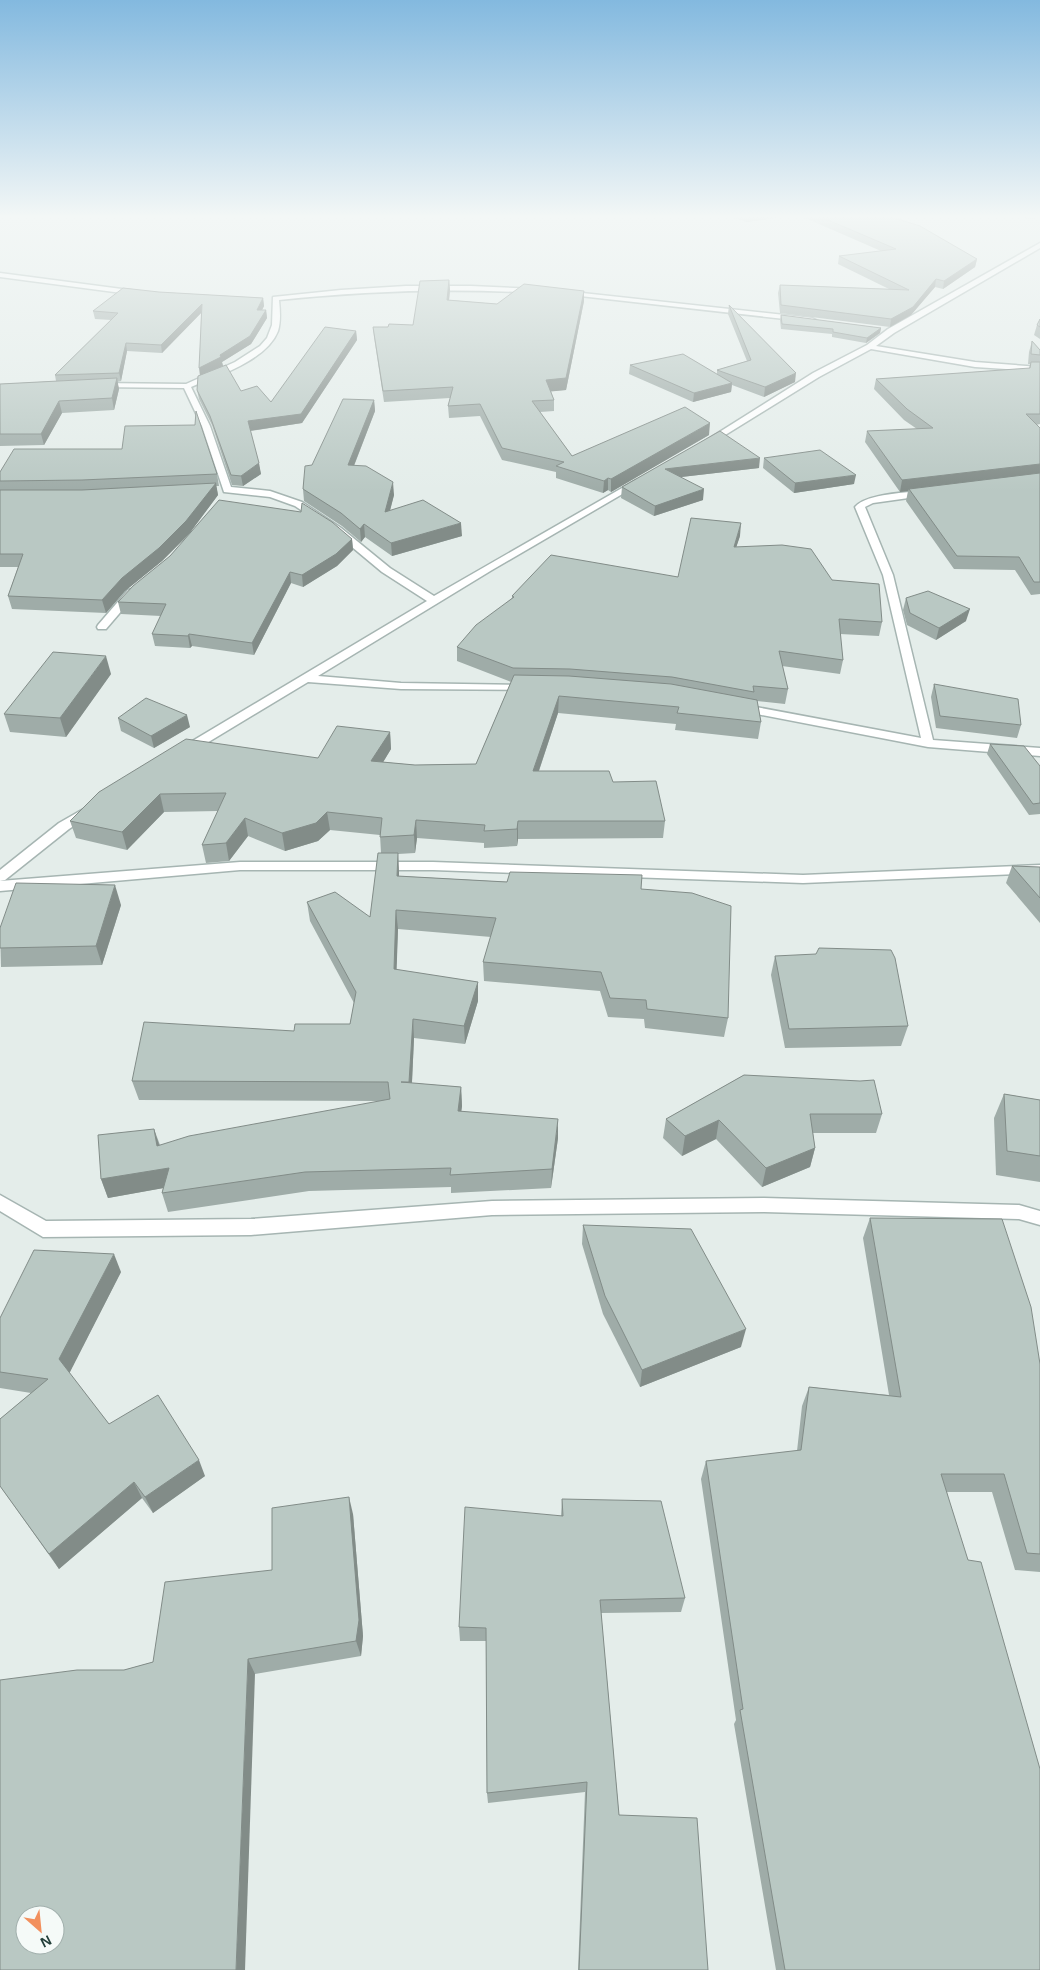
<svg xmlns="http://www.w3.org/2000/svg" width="1040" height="1970" font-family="Helvetica,sans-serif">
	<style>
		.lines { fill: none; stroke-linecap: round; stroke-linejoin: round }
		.minor-casing { stroke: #a6b5b2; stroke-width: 3 }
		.minor { fill: #fff; fill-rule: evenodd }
		.wall { fill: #9faca8 }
		.shaded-wall { fill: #828c88 }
		.building { fill: #b9c8c3; stroke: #828c88; fill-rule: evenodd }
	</style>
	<rect width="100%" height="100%" fill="#e4edea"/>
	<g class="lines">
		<g class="minor-casing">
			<g id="minor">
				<path d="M1040,243V248L894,333L876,346L975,362L1040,367V371L975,367L871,349L819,377L709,445L702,443L813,373L867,345L888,329Z"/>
				<path d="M0,273L137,291L140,293L137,295L0,277Z"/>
				<path d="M406,286H471L537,289L540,291L537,293C450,288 365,291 279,300C280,310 281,321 278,331C267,360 218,376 191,387L210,426L231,487L270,491L302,502L341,528L390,568L434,596L636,480H642L643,482L492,570L318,676L401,683L529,685L535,688L533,690L401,689L308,682L187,755H179L177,752L179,749L427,601L382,572L334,532L295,506L270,497L224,492L202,426L184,388L98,387L94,385L98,383L186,384L235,362L260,346L267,338L272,325L273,297L341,290Z"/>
				<path d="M564,291L812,318L816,320L812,322L562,294L561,293Z"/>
				<path d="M927,490L932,493L930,495L873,503L865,507L893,575L933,740L1040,748V756L928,747L736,710L734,708L736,706L740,704L921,738L883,575L855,507C867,493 908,493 927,490Z"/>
				<path d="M132,589L136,590L137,592L136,594L106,629H98L97,627L98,625L128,590Z"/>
				<path d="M87,807L92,808L93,811L92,814L69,829L5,880L0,881V870L59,823Z"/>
				<path d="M240,862H433L803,875L1040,865V873L803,883L433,870H240L0,891V881Z"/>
				<path d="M0,1195L46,1221L251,1219L492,1201L764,1198L1019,1205L1040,1211V1225L1019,1219L764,1212L492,1215L251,1235L43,1237L0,1211Z"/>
			</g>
		</g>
		<use href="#minor" class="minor"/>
	</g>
	<g class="wall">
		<path d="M733,217H782L746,222Z"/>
		<path d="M803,217H891L977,259L975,267L943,289L935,287L911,315L890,327L780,313L778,293L780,285L889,289L838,264L839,256L881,251Z"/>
		<path d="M1018,217H1035L1031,219Z"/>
		<path d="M449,280L450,290L449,300L497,304L584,301L566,390L551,391L554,400V411L540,412L572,456L709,435L611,492L608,490L603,493L556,478V472L502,460L480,416L449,418L448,406L450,398L384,402L374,337L373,327H388L413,325Z"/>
		<path d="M159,292L263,298L264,306L262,310H266L267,318L251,344L222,362L223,366L204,374L241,391L271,402L356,331L357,340L302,423L250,431L261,474L243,486L232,485L212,425L199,399L197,390L200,375L201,313L162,353L127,351L121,381L117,382L119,389L114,410L62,413L44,445L0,446V384L56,381L55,375L111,320L95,319L93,311Z"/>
		<path d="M729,305L795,382L764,397L732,385L731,392L693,402L629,374L630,365L717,374V370L747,361L728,314Z"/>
		<path d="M781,315L881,328L880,333L866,343L832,337V334L781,329L780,320Z"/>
		<path d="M1040,319V339L1034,335L1037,325Z"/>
		<path d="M1032,341L1040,350V424L1036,425L1040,428V594L1031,595L1015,570L954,569L906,501L908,491L900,492L865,442L867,431L917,429L904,420L874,389L876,379L1029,369L1030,364H1028L1029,352Z"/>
		<path d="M374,400L375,411L354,466L394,495L390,511L462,536L392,556L365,537L361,542L342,526L304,501L303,489L312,465Z"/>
		<path d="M720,431L759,468L681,477L703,500L654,516L621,498L622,487Z"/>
		<path d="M764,458L854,484L794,493L763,468Z"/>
		<path d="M0,472L217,474L219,486H216L218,495L189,534L162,561L125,591L106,613L12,609L8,596L18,567H0Z"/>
		<path d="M740,536L736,547L832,580L882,622L879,636L840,634L843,660L840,674L782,666L788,689L785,704L757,701L761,722L758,739L675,730L676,724L558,713L539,771L613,782L665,821L663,838L518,839L517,846L484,848V843L417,838L415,853L398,854L399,876L641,889L728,1018L724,1037L645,1028L644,1019L608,1017L600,991L484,981L483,962L491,937L398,929L396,970L478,982V1001L465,1044L414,1038L412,1083L461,1087L462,1106L461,1111L558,1138L551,1188L451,1193V1187L309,1191L168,1212L162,1193L163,1188L108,1198L101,1179L154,1129L160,1145L381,1101L139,1100L132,1081L294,1031L350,1024L354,1003L310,921L307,902L370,917L381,853L380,835L330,830L318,841L285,851L248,836L229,861L206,863L202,845L218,811L164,812L127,850L76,838L70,821L99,792L318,758L390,732L391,749L383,762L415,765L476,764L511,682L457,661V647L512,598V596L678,577Z"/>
		<path d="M352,539L353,550L337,566L303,587L291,583L254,655L192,646L190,648L155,646L152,634L161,616L121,614L118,602Z"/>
		<path d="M906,598L966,621L936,640L907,625L903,610Z"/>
		<path d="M111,674L66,737L10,732L4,714Z"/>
		<path d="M934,684L1021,725L1017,738L936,728L931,697Z"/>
		<path d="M118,718L190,727L154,748L121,731Z"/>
		<path d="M990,744L1040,766V814L1029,815L987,754Z"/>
		<path d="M1012,866L1040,867V923L1006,883Z"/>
		<path d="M121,905L102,965L1,967L0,928Z"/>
		<path d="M775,956L908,1026L901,1046L785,1048L771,975Z"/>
		<path d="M744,1075L882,1114L876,1133H813L815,1148L810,1167L762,1187L716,1139L682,1156L663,1138L666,1119Z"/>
		<path d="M1004,1094L1040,1100V1182L996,1175L994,1118Z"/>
		<path d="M870,1218L1040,1364V1572L1015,1570L992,1492H947L1040,1970H776L734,1724L736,1720L701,1479L706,1461L797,1451L802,1406L809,1387L889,1395L863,1238Z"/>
		<path d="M583,1225L741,1347L640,1387L603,1314L582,1244Z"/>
		<path d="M121,1272L69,1373L109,1424L205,1476L153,1513L142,1498L59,1569L0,1486V1419L31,1393L0,1388V1318Z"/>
		<path d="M562,1499L685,1598L681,1612L601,1613L619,1815L708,1970H578L585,1792L488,1803L487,1793L486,1641H460L459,1627L561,1516Z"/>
		<path d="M353,1514L363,1636L361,1656L255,1674L124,1670L153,1662L272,1570Z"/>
	</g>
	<g class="shaded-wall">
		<path d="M747,217H782L746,222Z"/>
		<path d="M977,259L975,267L943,289L944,281Z"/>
		<path d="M936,279L935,287L911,315L890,327L891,319Z"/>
		<path d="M449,280L450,290L448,310L447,300Z"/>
		<path d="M584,291V301L566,390L546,392V380Z"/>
		<path d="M263,298L264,306L258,318L257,310Z"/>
		<path d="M202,304L203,311L162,353L161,345Z"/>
		<path d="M266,310L267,318L251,344L222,362L223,366L200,376L199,368L220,355Z"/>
		<path d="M881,328L880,333L866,343L867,338Z"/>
		<path d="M356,331L357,340L302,423L249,431L248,421Z"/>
		<path d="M126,343L127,351L121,381L119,373Z"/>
		<path d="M796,373L795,382L764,397L765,387Z"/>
		<path d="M117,378L119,389L114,410L112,398Z"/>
		<path d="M732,383L731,392L693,402L694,393Z"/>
		<path d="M374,400L375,411L349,478L348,465Z"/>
		<path d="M59,401L62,413L44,445L41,434Z"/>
		<path d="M710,423L709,435L611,492V479Z"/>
		<path d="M760,458L759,468L664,479L665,469Z"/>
		<path d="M259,463L261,474L243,486L241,476Z"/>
		<path d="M1040,464V475L909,489L908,491L900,492L902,480Z"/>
		<path d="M856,475L854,484L794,493L795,483Z"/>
		<path d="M608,478V490L603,493L604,481Z"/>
		<path d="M393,482L394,495L386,525L385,512Z"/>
		<path d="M216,483L218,495L189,534L162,561L125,591L106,613L102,600L122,578Z"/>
		<path d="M704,489L703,500L654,516L655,506Z"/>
		<path d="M461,523L462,536L392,556L391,543Z"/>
		<path d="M741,523L740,536L732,560L734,547Z"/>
		<path d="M364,524L365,537L361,542L360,529Z"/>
		<path d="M352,539L353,550L337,566L303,587L302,575Z"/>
		<path d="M290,572L291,583L254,655L252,643Z"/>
		<path d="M970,609L966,621L936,640L939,628Z"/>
		<path d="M189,634L192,646L190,648L188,636Z"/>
		<path d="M106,656L111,674L66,737L60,718Z"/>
		<path d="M559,696L558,713L533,788V771Z"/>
		<path d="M187,715L190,727L154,748L151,736Z"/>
		<path d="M390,732L391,749L373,779L371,761Z"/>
		<path d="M160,794L164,812L127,850L122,832Z"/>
		<path d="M327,812L330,830L318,841L285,851L282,833Z"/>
		<path d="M245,818L248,836L229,861L226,843Z"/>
		<path d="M416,820L417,838L415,853L414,835Z"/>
		<path d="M518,821V839L517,846V829Z"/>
		<path d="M398,853L399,872V895L397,876Z"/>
		<path d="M115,885L121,905L102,965L96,946Z"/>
		<path d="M396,910L398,929L396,988L394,969Z"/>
		<path d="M478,982V1001L465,1044L464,1026Z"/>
		<path d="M413,1019L414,1038L411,1101L409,1082Z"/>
		<path d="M461,1087L462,1106L459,1130L458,1111Z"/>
		<path d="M558,1119V1138L551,1188L552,1169Z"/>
		<path d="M719,1120L716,1139L682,1156L685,1136Z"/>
		<path d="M154,1129L160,1148L157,1146Z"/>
		<path d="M815,1148L810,1167L762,1187L766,1168Z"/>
		<path d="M169,1168L175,1186L108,1198L101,1179Z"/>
		<path d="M114,1254L121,1272L68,1376L59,1359Z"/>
		<path d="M746,1329L741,1347L640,1387L642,1370Z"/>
		<path d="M199,1460L205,1476L153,1513L145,1497Z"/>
		<path d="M134,1482L142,1498L59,1569L49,1554Z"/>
		<path d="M349,1497L353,1514L363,1636L361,1656L356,1641Z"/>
		<path d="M248,1659L255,1674L245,1970H236Z"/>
	</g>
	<g class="building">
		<path d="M821,217H891L920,226L977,259L944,281L936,279L913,307L891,319L781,305L780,285L909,290L839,256L896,249Z"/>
		<path d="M449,280L447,300L497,304L524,284L584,291L566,378L546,380L554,400L532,401L572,456L685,407L710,423L611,479L608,478L604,481L556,466L564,462L502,448L480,404L448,406L453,387L383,391L373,327H388L389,324L413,325L420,281Z"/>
		<path d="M123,288L159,292L263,298L257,310H266L250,336L220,355L221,357L199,368L202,304L161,345L126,343L119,373L55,375L118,313L93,311Z"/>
		<path d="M729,305L796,373L765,387L717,370L751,360Z"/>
		<path d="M781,315L881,328L867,338L833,332V329L782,324Z"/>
		<path d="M1040,319V327L1037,325Z"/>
		<path d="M325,327L356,331L301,414L248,421L259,463L241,476L231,475L210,416L197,390L198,376L226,365L241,391L257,386L271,402Z"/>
		<path d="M1032,341L1040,350V355L1031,354Z"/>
		<path d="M683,354L732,383L694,393L630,365Z"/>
		<path d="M1031,362H1040V414H1026L1040,428V464L902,480L867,431L933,428L907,409L876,379L1030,368Z"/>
		<path d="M117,378L112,398L59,401L41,434H0V384Z"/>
		<path d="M343,399L374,400L348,465L366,466L393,482L385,512L423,500L461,523L391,543L364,524L360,529L341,513L303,489L305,466L312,465Z"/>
		<path d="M196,411L217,474L82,480L0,481V472L14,449H122L125,426L195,425Z"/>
		<path d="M720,431L760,458L665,469L704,489L655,506L622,487Z"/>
		<path d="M820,450L856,475L795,483L764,458Z"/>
		<path d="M1040,473V582H1034L1019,557L957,556L909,489Z"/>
		<path d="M216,483L186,521L159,548L122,578L102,600L8,596L23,554H0V490H82Z"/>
		<path d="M219,500L301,512L302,503L332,522L352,539L336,554L302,575L290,572L252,643L189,634L188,636L152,634L166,604L118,602L133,586L170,556Z"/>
		<path d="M691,518L741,523L734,547L782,545L811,549L832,580L879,584L882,622L839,619L843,660L779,651L788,689L753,686L754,692L672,677L570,669L513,668L457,647L476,625L514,597L512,596L551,555L678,577Z"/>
		<path d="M928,591L970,609L939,628L910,613L906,598Z"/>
		<path d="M53,652L106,656L60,718L4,714Z"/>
		<path d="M514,675L569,676L671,684L757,700L761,722L677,713L679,707L559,696L533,771H609L613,782L656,781L665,821H518L517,829L484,831L485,825L416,820L414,835L380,837L382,818L327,812L316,823L282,833L245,818L226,843L202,845L226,793L160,794L122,832L70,821L99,792L186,739L318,758L337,726L390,732L371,761L415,765L476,764Z"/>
		<path d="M934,684L1018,699L1021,725L940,716Z"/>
		<path d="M146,698L187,715L151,736L118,718Z"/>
		<path d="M990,744L1024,746L1040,766V803L1033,804Z"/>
		<path d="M378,853H398L397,876L507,882L510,872L642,875L641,889L692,893L731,906L728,1018L647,1009L646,1000L610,998L601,972L483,962L496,918L396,910L394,969L478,982L464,1026L413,1019L409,1082H401L461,1087L458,1111L558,1119L552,1169L450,1175L451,1168L305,1172L162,1193L169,1168L101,1179L98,1135L154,1129L157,1146L189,1136L390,1099L388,1082L132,1081L144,1022L294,1031L295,1024H350L356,992L307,902L335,892L370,917Z"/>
		<path d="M1012,866L1040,867V898Z"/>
		<path d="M16,883L115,885L96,946L0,948V928Z"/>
		<path d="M819,948L891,950L895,958L908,1026L789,1029L775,956L816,954Z"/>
		<path d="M744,1075L860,1081L874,1080L882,1114H810L815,1148L766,1168L719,1120L685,1136L666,1119Z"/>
		<path d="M1004,1094L1040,1100V1156L1007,1151Z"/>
		<path d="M870,1218L1002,1219L1031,1307L1040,1364V1554L1027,1553L1004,1474H941L968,1560L981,1562L1040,1769V1970H785L740,1710L743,1709L706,1461L801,1450L809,1387L901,1397Z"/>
		<path d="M583,1225L691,1229L746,1329L642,1370L605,1296Z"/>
		<path d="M34,1250L114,1254L59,1359L109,1424L158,1395L199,1460L145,1497L134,1482L49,1554L0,1486V1419L48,1379L0,1372V1318Z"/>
		<path d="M349,1497L359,1620L356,1641L248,1659L236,1970H0V1680L77,1670H124L153,1662L165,1582L272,1570V1508ZM25,1915H55V1945H25Z"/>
		<path d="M562,1499L661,1501L685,1598L600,1600L619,1815L697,1818L708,1970H579L587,1782L487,1793L486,1628L459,1627L465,1507L563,1516Z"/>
	</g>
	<linearGradient id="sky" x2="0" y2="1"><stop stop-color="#83b9df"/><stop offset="0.44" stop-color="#f3f7f6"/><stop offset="1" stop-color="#f3f7f6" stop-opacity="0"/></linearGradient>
	<rect width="1040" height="492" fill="url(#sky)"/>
	<g transform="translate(40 1930) rotate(153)"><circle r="24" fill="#f5faf8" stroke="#a1afac"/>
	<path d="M0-4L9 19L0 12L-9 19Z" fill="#f2905e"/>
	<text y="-8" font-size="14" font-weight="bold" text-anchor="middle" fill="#233f3a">N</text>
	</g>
</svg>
